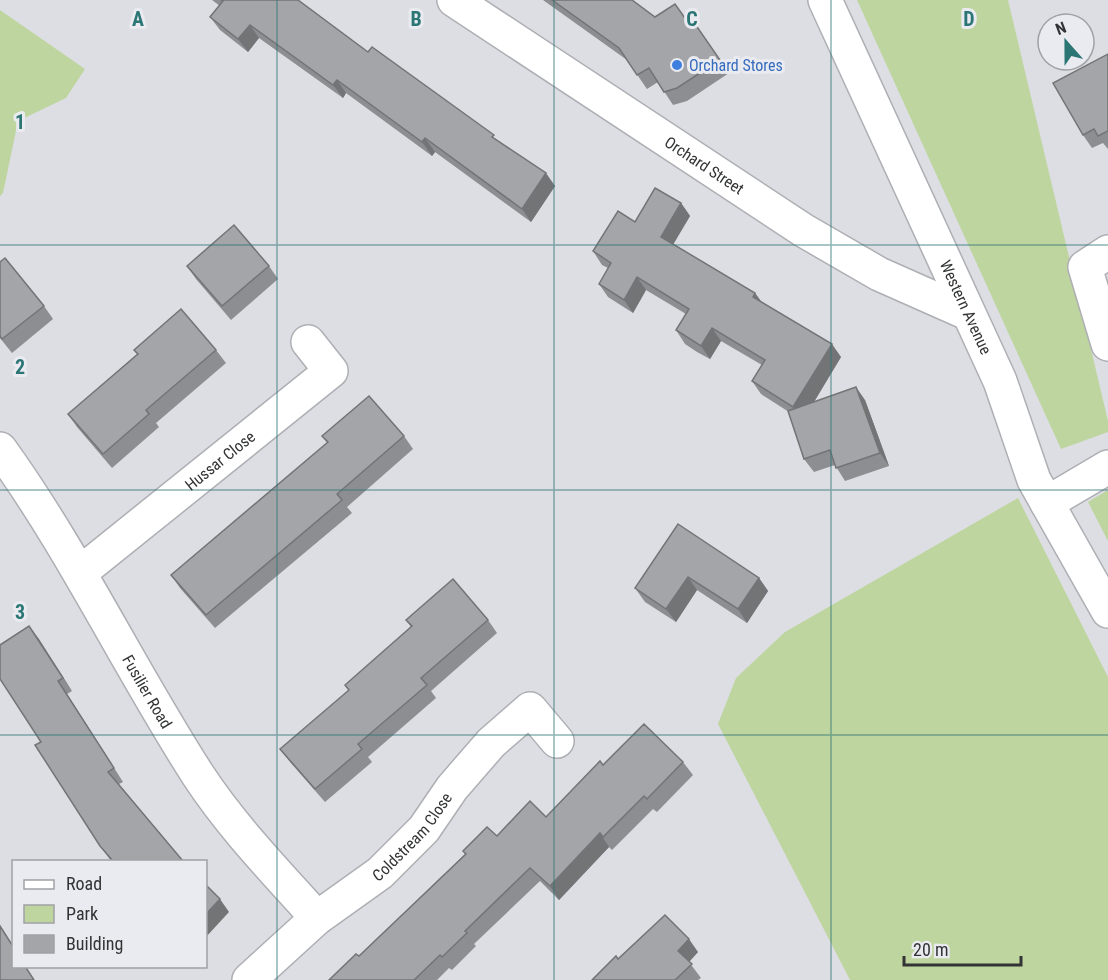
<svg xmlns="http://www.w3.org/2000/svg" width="1108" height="980" font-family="'Roboto Condensed',sans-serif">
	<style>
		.green { fill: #bed59f }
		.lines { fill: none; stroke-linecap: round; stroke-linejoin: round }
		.minor-casing { stroke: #aeafb4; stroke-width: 36 }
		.tertiary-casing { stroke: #aeafb4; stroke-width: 36 }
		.minor { stroke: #fff; stroke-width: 33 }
		.tertiary { stroke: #fff; stroke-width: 33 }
		.wall { fill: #8d8e91 }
		.shaded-wall { fill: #737476 }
		.building { fill: #a4a5a9; stroke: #737476; stroke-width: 1.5 }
		.grid { fill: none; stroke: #2b7575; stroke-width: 1.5; stroke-opacity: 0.55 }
		.shop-dot { fill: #3f7fe0; stroke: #eaebf0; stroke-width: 2 }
		.labels { text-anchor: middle; stroke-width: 6; stroke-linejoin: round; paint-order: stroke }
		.shop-label { font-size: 16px; fill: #366cbe; stroke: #eaebf0; text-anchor: start }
		.street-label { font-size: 16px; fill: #323334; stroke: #eaebf0 }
		.grid-label { font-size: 20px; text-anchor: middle; font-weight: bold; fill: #2b7575; stroke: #eaebf0; stroke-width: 6; stroke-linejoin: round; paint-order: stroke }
	</style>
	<rect width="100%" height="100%" fill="#dddee3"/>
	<g class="green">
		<path d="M857,0H1008L1108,421V432L1061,449Z"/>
		<path d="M0,10L85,69L66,98L18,121L3,193L0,196Z"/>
		<path d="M1108,490V541L1088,502Z"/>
		<path d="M1018,498L1108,677V980H850L718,724L736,678L785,632Z"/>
	</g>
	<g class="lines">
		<g class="minor-casing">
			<g id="minor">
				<path id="s1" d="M454,0L803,230L879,274L967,313"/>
				<path d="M1108,252L1085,267L1108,344"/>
				<path id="s2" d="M0,449C75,553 129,668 198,775C232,827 276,872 317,918"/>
				<path d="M1047,503L1108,467"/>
				<path id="s3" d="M81,572L331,371L308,342"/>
				<path id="s4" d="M249,980L317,918L380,873L424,829L452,788L491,743L530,709L557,741"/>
			</g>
		</g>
		<g class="tertiary-casing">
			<g id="tertiary">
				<path id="s5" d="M825,0L1000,381L1034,480L1108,611"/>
			</g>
		</g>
		<use href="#minor" class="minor"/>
		<use href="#tertiary" class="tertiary"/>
	</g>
	<g class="wall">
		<path d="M212,0H298L368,52L499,141L555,186L531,222L435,152L432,156L346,93L343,98L259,38L248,52L220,30L210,17L220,6Z"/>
		<path d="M543,0H632L655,17L687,21L691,18L729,73L687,101L673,105L658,82L647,89L627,60Z"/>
		<path d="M1108,54V149L1103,143L1092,148L1083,135Z"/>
		<path d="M681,203L690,216L673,244L755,293L761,301L841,357L814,402L865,400L889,466L845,481L835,465L814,472L804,459L789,412L761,394L752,381L762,365L721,341L710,359L697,352L685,344L676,330L686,314L646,290L633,313L608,297L599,284L608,268L602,265L593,251L635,222Z"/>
		<path d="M0,262L44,306L53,319L12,353L0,338Z"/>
		<path d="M187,266H269L278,279L231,320L196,279Z"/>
		<path d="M134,350H216L226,363L156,423L159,427L112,468L77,427L68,414L137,354Z"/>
		<path d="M322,436H404L413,449L347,507L352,513L215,628L180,588L171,575L327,443Z"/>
		<path d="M678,524L759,578L768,591L747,623L697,590L676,622L645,602L635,588Z"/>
		<path d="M406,620H488L497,633L431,691L436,698L368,757L372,762L325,802L290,762L280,749L349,690L345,685L411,627Z"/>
		<path d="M29,626L72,691L67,694L123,782L119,784L183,861H111L100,846L41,742Z"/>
		<path d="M683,762L693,775L657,812L653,809L612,850L609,847L559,900L540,881L474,944L476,946L452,970L449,968L437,980H329L359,956L465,854L463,851L546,817L603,765Z"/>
		<path d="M698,952L689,962L701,978L698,980H592L618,959Z"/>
	</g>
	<g class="shaded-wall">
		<path d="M250,25L259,38L248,52L238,39Z"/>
		<path d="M337,80L346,93L343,98L333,85Z"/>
		<path d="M425,138L435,152L432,156L422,142Z"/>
		<path d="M546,173L555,186L531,222L522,209Z"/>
		<path d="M681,203L690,216L670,250L661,237Z"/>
		<path d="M637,277L646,290L633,313L624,300Z"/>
		<path d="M755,293L764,306L753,297Z"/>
		<path d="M712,328L721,341L710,359L701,346Z"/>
		<path d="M832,344L841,357L803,420L793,407Z"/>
		<path d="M856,387L865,400L889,466L880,453Z"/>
		<path d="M688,577L697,590L676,622L666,609Z"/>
		<path d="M759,578L768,591L747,623L738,609Z"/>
		<path d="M29,626L39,639L72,691L63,678Z"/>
		<path d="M58,681L67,694L123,782L114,768Z"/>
		<path d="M600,833L609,847L559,900L550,886Z"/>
		<path d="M220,899L229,912L206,937V914Z"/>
		<path d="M689,939L698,952L687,964L678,951Z"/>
	</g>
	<g class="building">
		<path d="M221,0H298L368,52L372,47L494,135L492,137L546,173L522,209L425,138L422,142L337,80L333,85L250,25L238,39L210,17L223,1Z"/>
		<path d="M552,0H632L655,17L675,4L687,21L691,18L720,60L677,88L664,92L649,68L637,75L619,48Z"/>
		<path d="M1108,54V131L1098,136L1094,129L1083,135L1053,83Z"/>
		<path d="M655,188L681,203L661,237L755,293L753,297L832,344L793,407L752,381L765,360L712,328L701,346L676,330L689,309L637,277L624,300L599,284L611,263L593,251L618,211L635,222Z"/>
		<path d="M234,225L269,266L222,306L187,266Z"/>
		<path d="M5,258L44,306L2,339L0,336V262Z"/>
		<path d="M181,309L216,350L146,410L149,414L103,454L68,414L138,354L134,350Z"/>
		<path d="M856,387L880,453L836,468L830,450L804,459L788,411Z"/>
		<path d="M369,396L404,436L337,494L342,500L206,615L171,575L328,442L322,436Z"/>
		<path d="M678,524L759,578L738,609L688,577L666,609L635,588Z"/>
		<path d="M453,579L488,620L421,678L427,685L358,744L362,749L315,789L280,749L349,690L345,685L412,626L406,620Z"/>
		<path d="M29,626L63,678L58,681L114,768L108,772L183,861H113L100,846L35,745L41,742L0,679V645Z"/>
		<path d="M644,724L683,762L647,799L644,796L603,837L600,833L550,886L530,868L465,931L467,933L442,957L440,955L414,980H329L356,954L359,956L466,854L463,851L487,827L497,836L530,801L546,817L600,761L603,765Z"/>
		<path d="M206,885L220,899L206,914Z"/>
		<path d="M665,915L689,939L678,951L692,964L675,980H592L616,956L618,959Z"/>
		<path d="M0,926L14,948V966H25L34,980H0Z"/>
	</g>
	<path class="grid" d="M277,0V980M554,0V980M831,0V980M0,245H1108M0,490H1108M0,735H1108"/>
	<circle class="shop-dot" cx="677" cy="65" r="6"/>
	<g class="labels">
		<g class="shop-label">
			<text x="689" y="71">Orchard Stores</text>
		</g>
		<g class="street-label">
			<text dy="6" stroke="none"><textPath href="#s1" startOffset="300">Orchard Street</textPath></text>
			<text dy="6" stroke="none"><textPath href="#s5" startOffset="338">Western Avenue</textPath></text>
			<text dy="6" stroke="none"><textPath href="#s3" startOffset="178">Hussar Close</textPath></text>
			<text dy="6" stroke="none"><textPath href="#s2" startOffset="284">Fusilier Road</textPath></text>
			<text dy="6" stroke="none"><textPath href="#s4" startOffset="218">Coldstream Close</textPath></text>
		</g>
	</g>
	<g class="grid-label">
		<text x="138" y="26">A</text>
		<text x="416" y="26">B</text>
		<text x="692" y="26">C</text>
		<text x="969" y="26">D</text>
		<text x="20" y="129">1</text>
		<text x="20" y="374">2</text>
		<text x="20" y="619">3</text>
	</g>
	<rect x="12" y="860" width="195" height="108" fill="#eaebf0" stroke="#a0a1a5" stroke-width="1.5"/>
	<rect x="24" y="880" width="30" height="9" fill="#ffffff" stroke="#a0a1a5" stroke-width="1.5"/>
	<text x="66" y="890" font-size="18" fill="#323334">Road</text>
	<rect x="24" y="905" width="30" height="18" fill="#bed59f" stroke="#a0a1a5" stroke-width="1.5"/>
	<text x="66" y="920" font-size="18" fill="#323334">Park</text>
	<rect x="24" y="935" width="30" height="18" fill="#a4a5a9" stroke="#a0a1a5" stroke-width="1.5"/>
	<text x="66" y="950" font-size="18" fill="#323334">Building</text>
	<g transform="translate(1066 42) rotate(339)"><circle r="28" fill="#eaebf0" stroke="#a0a1a5" stroke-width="1.5"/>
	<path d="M0-4.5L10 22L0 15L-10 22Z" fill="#2b7575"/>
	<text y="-9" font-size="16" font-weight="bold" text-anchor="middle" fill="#323334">N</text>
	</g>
	<path d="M904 956v9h117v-9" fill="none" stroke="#323334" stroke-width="3"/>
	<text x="913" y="956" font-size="18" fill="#323334" stroke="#eaebf0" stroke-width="4.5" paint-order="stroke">20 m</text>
</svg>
